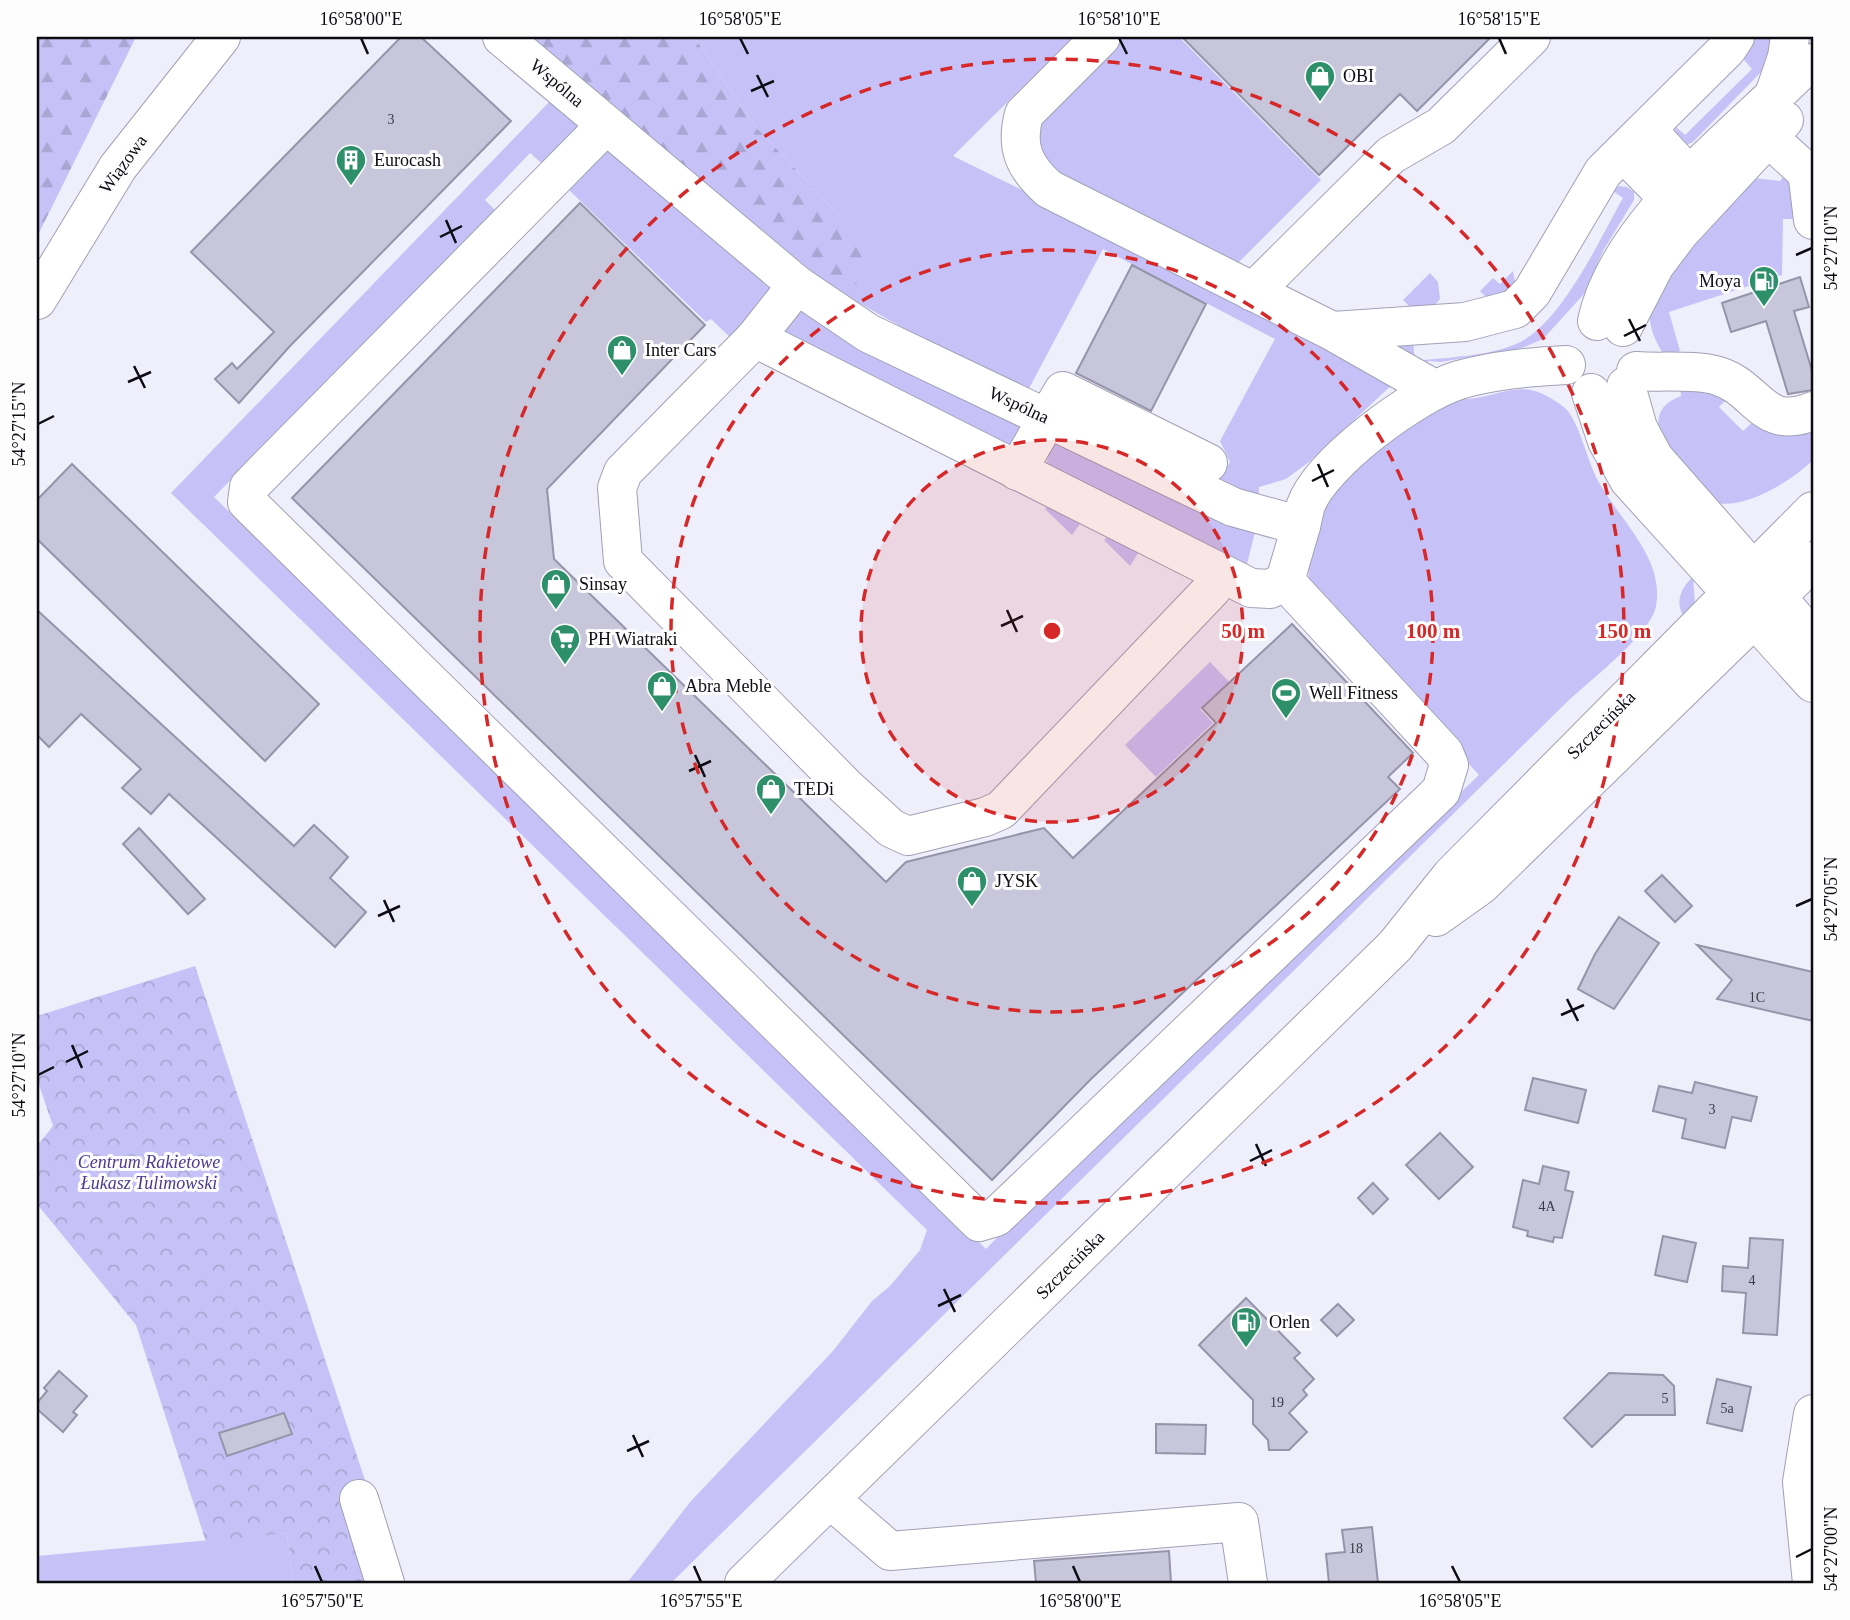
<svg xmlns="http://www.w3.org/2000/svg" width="1850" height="1620" font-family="Georgia,serif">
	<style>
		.grass { fill: #c6c2f7 }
		.forest { fill: url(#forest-firs) }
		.park { fill: url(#park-crowns) }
		.building { fill: #c7c6db; stroke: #9594a8; stroke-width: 2 }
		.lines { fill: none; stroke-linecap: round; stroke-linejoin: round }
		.minor-casing { stroke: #a2a0b5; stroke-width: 40 }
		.major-casing { stroke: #a2a0b5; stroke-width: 40 }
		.minor { stroke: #fff; stroke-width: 38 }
		.major { stroke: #fff; stroke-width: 38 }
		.ticks { fill: none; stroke: #0d0c13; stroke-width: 2.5 }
		.ring { fill: none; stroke: #d62828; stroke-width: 3.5; stroke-dasharray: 12 9 }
		.labels { text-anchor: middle; stroke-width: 6; stroke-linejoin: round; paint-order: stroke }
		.number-label { font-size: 14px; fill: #3c3a45 }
		.poi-label { font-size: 18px; fill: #0d0c13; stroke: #fdfdfd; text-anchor: start }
		.street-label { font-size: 18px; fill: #0d0c13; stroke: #fdfdfd }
		.park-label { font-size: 18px; font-style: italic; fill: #4b3992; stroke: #fdfdfd }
		.centre { fill: #d62828; stroke: #fdfdfd; stroke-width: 3.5 }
		.ring-label { font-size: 21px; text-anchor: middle; font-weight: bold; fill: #d62828; stroke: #fdfdfd; stroke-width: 6; stroke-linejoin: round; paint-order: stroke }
		.neatline { fill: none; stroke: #0d0c13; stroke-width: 2.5 }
		.ticks-label { font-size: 18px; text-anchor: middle; fill: #0d0c13 }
	</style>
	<defs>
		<pattern id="forest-firs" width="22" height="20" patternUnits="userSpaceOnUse" patternTransform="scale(1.75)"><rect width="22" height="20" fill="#c6c2f7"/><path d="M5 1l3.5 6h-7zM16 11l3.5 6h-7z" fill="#a9a6d3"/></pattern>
		<pattern id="park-crowns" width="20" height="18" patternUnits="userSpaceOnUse" patternTransform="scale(1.75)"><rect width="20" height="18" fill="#c6c2f7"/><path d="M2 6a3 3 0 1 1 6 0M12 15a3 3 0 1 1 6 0" fill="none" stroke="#a9a6d3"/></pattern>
	</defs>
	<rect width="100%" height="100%" fill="#efeefb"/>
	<g class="grass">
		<path d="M694,37H1073L953,156L1111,234L1394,383L1309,462L1286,479L1259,487V499L1215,487L1230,462L1220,441L1275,339L1103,249L1025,396L832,288L836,212L755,126Z"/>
		<path d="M1115,37H1179L1321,180L1230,271L1064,183L1039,148V116Z"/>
		<path d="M1754,37H1782L1762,71L1693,142L1687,145L1673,137L1676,127L1685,135L1752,69L1739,54Z"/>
		<path d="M554,97L580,128L547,168L530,153L485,200L501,216L343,365L214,497L986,1249L1078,1155L1479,775L1314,594L1309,583L1308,566L1324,503L1337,481L1451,397C1478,406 1507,383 1535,391C1543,393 1562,404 1567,410C1580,426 1587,459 1597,479C1618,519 1665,557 1656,606C1652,633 1588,682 1566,703L671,1583H627L691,1501L833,1351L872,1301L890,1286L920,1250L927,1230L171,493Z"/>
		<path d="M607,150L775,291L733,340L711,319L706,322L569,190L568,185Z"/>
		<path d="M1786,174L1791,177L1802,219H1783L1782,275L1669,312L1680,351L1672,354L1663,353C1657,345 1649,327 1650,317C1655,271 1723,212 1754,178L1780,181Z"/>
		<path d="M1619,186L1627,187L1634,192V200L1603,251L1584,294L1543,339L1522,348L1441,362L1428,361L1420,367L1382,346L1413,342L1415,361C1447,357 1486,357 1516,344C1561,325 1599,240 1623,198L1613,191Z"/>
		<path d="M1513,271L1516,288L1487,298L1480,291L1493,278L1500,284Z"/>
		<path d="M1430,273L1438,282L1440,299L1435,305L1411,308L1403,300Z"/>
		<path d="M804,310L1026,426L1008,450L786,339L783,327Z"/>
		<path d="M1680,387L1731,395L1719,407L1743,431L1756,419L1813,426V460C1792,481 1746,509 1715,503C1692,481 1623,417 1681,396Z"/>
		<path d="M1059,442L1256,528L1245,572L1046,465L1051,447Z"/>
		<path d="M1049,505L1082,521L1072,535L1045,509Z"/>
		<path d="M1109,535L1140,550L1130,566L1104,540Z"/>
		<path d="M1693,577L1695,605L1688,621C1674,608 1678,590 1693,577Z"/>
		<path d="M1210,662L1229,682L1200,709L1213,723L1156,777L1125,745Z"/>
		<path d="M287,1533L293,1583H37V1556Z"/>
	</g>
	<g class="forest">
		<path d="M37,37H136L37,237Z"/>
		<path d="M529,37H694L755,126L836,212L867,260L861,283L832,288Z"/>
	</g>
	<path class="park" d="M195,966L399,1583H293L287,1533L206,1542L136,1325L37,1204V1146L53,1126L37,1079V1016Z"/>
	<g class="building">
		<path d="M401,37H421L511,121L290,346L239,403L215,379L232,363L237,369L274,332L191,252Z"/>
		<path d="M1182,37H1491L1417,111L1400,94L1319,175Z"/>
		<path d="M580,203L705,325L547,489L554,559L886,882L906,862L1044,828L1073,858L1216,723L1202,708L1292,624L1413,753L1388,777L1400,789L1091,1079L992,1180L292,498Z"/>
		<path d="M1132,265L1206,304L1151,411L1076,373Z"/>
		<path d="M1800,277L1809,307L1794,311L1813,374V390L1788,394L1766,321L1731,332L1722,303Z"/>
		<path d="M72,464L319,704L265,761L37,539V500Z"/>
		<path d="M37,610L294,846L314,825L348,857L330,878L366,912L335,947L169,794L151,814L122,788L141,769L81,714L49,747L37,735Z"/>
		<path d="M139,828L205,899L188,914L123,844Z"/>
		<path d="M1662,875L1692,906L1675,922L1645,891Z"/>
		<path d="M1619,917L1659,943L1614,1009L1578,989L1595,954Z"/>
		<path d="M1697,945L1813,972V1021L1717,999L1732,980Z"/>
		<path d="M1533,1078L1586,1090L1578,1123L1525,1110Z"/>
		<path d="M1695,1082L1757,1097L1751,1121L1732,1117L1725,1148L1682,1138L1686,1119L1653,1111L1659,1086L1692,1093Z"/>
		<path d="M1440,1133L1473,1167L1439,1199L1406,1165Z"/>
		<path d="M1543,1166L1569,1172L1565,1190L1573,1192L1562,1238L1554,1237L1553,1242L1527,1236L1528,1231L1513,1227L1523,1180L1539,1184Z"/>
		<path d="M1373,1183L1388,1199L1373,1214L1358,1198Z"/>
		<path d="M1663,1236L1696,1243L1687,1282L1655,1275Z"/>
		<path d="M1750,1238L1783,1240L1777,1335L1743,1333L1746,1293L1722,1291L1723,1266L1748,1268Z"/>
		<path d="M1246,1298L1300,1353L1294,1358L1314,1379L1303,1390L1307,1395L1289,1413L1307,1432L1289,1450H1269L1268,1440L1253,1424V1400L1199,1345Z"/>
		<path d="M1338,1304L1354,1320L1337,1336L1321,1320Z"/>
		<path d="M59,1371L87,1396L73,1412L77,1415L63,1432L37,1409V1403L47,1391L44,1388Z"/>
		<path d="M1609,1373L1663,1375L1674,1386L1675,1415H1625L1592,1447L1564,1418Z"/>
		<path d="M1717,1379L1751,1387L1742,1431L1707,1423Z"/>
		<path d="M284,1413L292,1434L227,1456L219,1433Z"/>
		<path d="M1156,1424L1206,1425L1205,1454L1156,1453Z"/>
		<path d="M1372,1527L1378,1583H1329L1326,1554L1345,1552L1342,1530Z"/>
		<path d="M1169,1551L1171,1583H1036L1034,1561Z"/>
	</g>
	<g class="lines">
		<g class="minor-casing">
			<g id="minor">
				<path d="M502,37L797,285L868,333L1233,507L1301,526C1303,519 1304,511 1306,505C1321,463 1416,393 1459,380C1494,370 1529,367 1566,365"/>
				<path d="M1101,37L1024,114C1015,147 1024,167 1049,189L1332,331L1434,389"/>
				<path d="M1774,95L1787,57L1790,37"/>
				<path d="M1750,121L1813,178"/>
				<path d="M606,125L249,487L247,502L979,1222L996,1217L1441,791L1449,765L1444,753L1285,581"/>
				<path d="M1647,130L1707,195"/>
				<path d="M1624,153L1670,200"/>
				<path d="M1807,171L1813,220"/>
				<path d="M797,285L755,338L623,472L617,488L623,561L846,787L891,828L908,836L985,817L1001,810L1212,589L1221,574"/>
				<path d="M1253,292L1391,155L1441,126L1531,37"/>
				<path d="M37,300L118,167L221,37"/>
				<path d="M1597,321C1618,225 1730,140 1799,72L1813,63"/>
				<path d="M1623,327L1655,265L1680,232L1784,120"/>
				<path d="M1333,331L1465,322L1515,309L1532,292L1603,172L1727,49L1735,37"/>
				<path d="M755,338L1251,588L1270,589L1285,581L1301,526"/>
				<path d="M1636,371C1659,373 1697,369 1718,376C1758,388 1762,432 1813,411"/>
				<path d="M1626,386L1638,428L1654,458L1813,639"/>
				<path d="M1591,393L1607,441L1629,480L1813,683"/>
				<path d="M1017,471L1063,391L1208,463"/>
				<path d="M359,1499L385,1583"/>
				<path d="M830,1499L890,1551L1239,1522L1248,1583"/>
				<path d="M1812,1583L1802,1482L1813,1414"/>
			</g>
		</g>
		<g class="major-casing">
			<g id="major">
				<path d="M1436,917L1481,885L1813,561"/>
				<path d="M744,1583L1395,946L1451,876L1813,511"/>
			</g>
		</g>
		<use href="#minor" class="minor"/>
		<use href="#major" class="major"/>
	</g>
	<path class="ticks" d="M361,38L368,54M740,38L748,54M1119,38L1127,54M1499,38L1506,54M757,75L768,97M751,91L774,81M446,220L456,243M440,237L462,226M1796,255L1812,248M1629,319L1640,341M1624,336L1646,325M134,366L145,388M128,382L151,372M38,424L54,416M1318,464L1328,487M1312,481L1334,470M1007,610L1017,632M1001,626L1023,616M695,755L705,777M689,771L711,761M384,900L394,922M1796,906L1812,899M378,916L400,906M1567,999L1578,1021M1561,1015L1584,1005M72,1045L82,1068M66,1062L88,1051M38,1075L54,1067M1256,1144L1266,1166M1250,1161L1272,1150M944,1289L955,1312M938,1306L961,1295M633,1435L643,1457M627,1451L649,1441M1796,1557L1812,1549M315,1566L322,1582M694,1566L701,1582M1073,1566L1080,1582M1452,1566L1460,1582"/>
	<circle cx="1052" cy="631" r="191" fill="#d62828" fill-opacity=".12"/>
	<g class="ring">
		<circle cx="1052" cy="631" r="191"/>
		<circle cx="1052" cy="631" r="381"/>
		<circle cx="1052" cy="631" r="572"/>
	</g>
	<defs>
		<g id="shop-pin" transform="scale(1.575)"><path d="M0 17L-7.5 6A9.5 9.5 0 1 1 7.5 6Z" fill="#2d906a" stroke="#fdfdfd"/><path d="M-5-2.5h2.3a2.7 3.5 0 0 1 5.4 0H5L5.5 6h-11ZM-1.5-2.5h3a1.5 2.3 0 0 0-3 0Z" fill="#fff"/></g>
		<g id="building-pin" transform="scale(1.575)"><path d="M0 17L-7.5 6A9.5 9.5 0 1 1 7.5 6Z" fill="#2d906a" stroke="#fdfdfd"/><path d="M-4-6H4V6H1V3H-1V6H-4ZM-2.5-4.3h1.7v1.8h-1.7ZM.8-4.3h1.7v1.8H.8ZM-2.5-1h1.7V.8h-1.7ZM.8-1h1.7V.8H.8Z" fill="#fff"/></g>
		<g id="fuel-pin" transform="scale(1.575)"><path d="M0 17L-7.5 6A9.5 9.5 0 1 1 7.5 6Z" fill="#2d906a" stroke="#fdfdfd"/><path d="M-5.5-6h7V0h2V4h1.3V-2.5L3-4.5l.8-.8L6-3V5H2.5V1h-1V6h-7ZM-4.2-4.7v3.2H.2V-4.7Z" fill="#fff"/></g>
		<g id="supermarket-pin" transform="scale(1.575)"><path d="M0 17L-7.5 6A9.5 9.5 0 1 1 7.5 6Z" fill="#2d906a" stroke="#fdfdfd"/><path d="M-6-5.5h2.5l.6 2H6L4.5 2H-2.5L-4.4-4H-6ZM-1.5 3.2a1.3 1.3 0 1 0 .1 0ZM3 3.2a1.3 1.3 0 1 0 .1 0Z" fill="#fff"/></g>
		<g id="stadium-pin" transform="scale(1.575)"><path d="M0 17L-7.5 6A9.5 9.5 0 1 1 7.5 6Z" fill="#2d906a" stroke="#fdfdfd"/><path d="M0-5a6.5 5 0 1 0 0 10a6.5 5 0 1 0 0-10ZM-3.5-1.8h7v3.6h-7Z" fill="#fff"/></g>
	</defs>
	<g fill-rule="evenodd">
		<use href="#shop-pin" x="1320" y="76"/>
		<use href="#building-pin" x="351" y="160"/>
		<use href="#fuel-pin" x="1764" y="281"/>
		<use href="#shop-pin" x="622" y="350"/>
		<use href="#shop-pin" x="556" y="584"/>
		<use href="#supermarket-pin" x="565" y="639"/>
		<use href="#shop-pin" x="662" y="686"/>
		<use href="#stadium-pin" x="1286" y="693"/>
		<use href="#shop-pin" x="771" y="789"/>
		<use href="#shop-pin" x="972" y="881"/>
		<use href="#fuel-pin" x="1246" y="1322"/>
	</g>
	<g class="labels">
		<g class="number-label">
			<text x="391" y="124">3</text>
			<text x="1757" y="1002">1C</text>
			<text x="1712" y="1114">3</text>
			<text x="1547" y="1211">4A</text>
			<text x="1752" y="1285">4</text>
			<text x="1665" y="1403">5</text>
			<text x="1277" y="1407">19</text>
			<text x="1727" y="1413">5a</text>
			<text x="1356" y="1553">18</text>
		</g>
		<g class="poi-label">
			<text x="1343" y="82">OBI</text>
			<text x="374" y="166">Eurocash</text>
			<text x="1741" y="287" text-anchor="end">Moya</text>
			<text x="645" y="356">Inter Cars</text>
			<text x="579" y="590">Sinsay</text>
			<text x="588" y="645">PH Wiatraki</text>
			<text x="685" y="692">Abra Meble</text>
			<text x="1309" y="699">Well Fitness</text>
			<text x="794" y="795">TEDi</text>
			<text x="995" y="887">JYSK</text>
			<text x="1269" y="1328">Orlen</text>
		</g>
		<g class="street-label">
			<text transform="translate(557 83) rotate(40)" y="6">Wspólna</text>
			<text transform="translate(123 164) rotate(-54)" y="6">Wiązowa</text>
			<text transform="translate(1019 405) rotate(25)" y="6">Wspólna</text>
			<text transform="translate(1601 725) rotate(-45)" y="6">Szczecińska</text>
			<text transform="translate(1070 1265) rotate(-45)" y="6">Szczecińska</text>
		</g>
		<g class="park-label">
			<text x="149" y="1168">Centrum Rakietowe<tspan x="149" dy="21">Łukasz Tulimowski</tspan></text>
		</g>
	</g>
	<circle cx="1052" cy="631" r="10" class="centre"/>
	<g class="ring-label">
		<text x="1243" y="638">50 m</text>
		<text x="1433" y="638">100 m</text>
		<text x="1624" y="638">150 m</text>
	</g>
	<rect width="1850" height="1620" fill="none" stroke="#fdfdfd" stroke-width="77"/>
	<rect x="38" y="38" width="1774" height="1544" class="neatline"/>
	<g class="ticks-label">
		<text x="361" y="25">16°58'00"E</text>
		<text x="740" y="25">16°58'05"E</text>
		<text x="1119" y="25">16°58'10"E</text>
		<text x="1499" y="25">16°58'15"E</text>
		<text transform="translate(1831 248) rotate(-90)" y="6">54°27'10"N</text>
		<text transform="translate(19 424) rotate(-90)" y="6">54°27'15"N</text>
		<text transform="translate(1831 899) rotate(-90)" y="6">54°27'05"N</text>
		<text transform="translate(19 1075) rotate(-90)" y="6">54°27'10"N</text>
		<text transform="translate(1831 1549) rotate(-90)" y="6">54°27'00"N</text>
		<text x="322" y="1607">16°57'50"E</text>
		<text x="701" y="1607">16°57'55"E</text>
		<text x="1080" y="1607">16°58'00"E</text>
		<text x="1460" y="1607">16°58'05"E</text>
	</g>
</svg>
